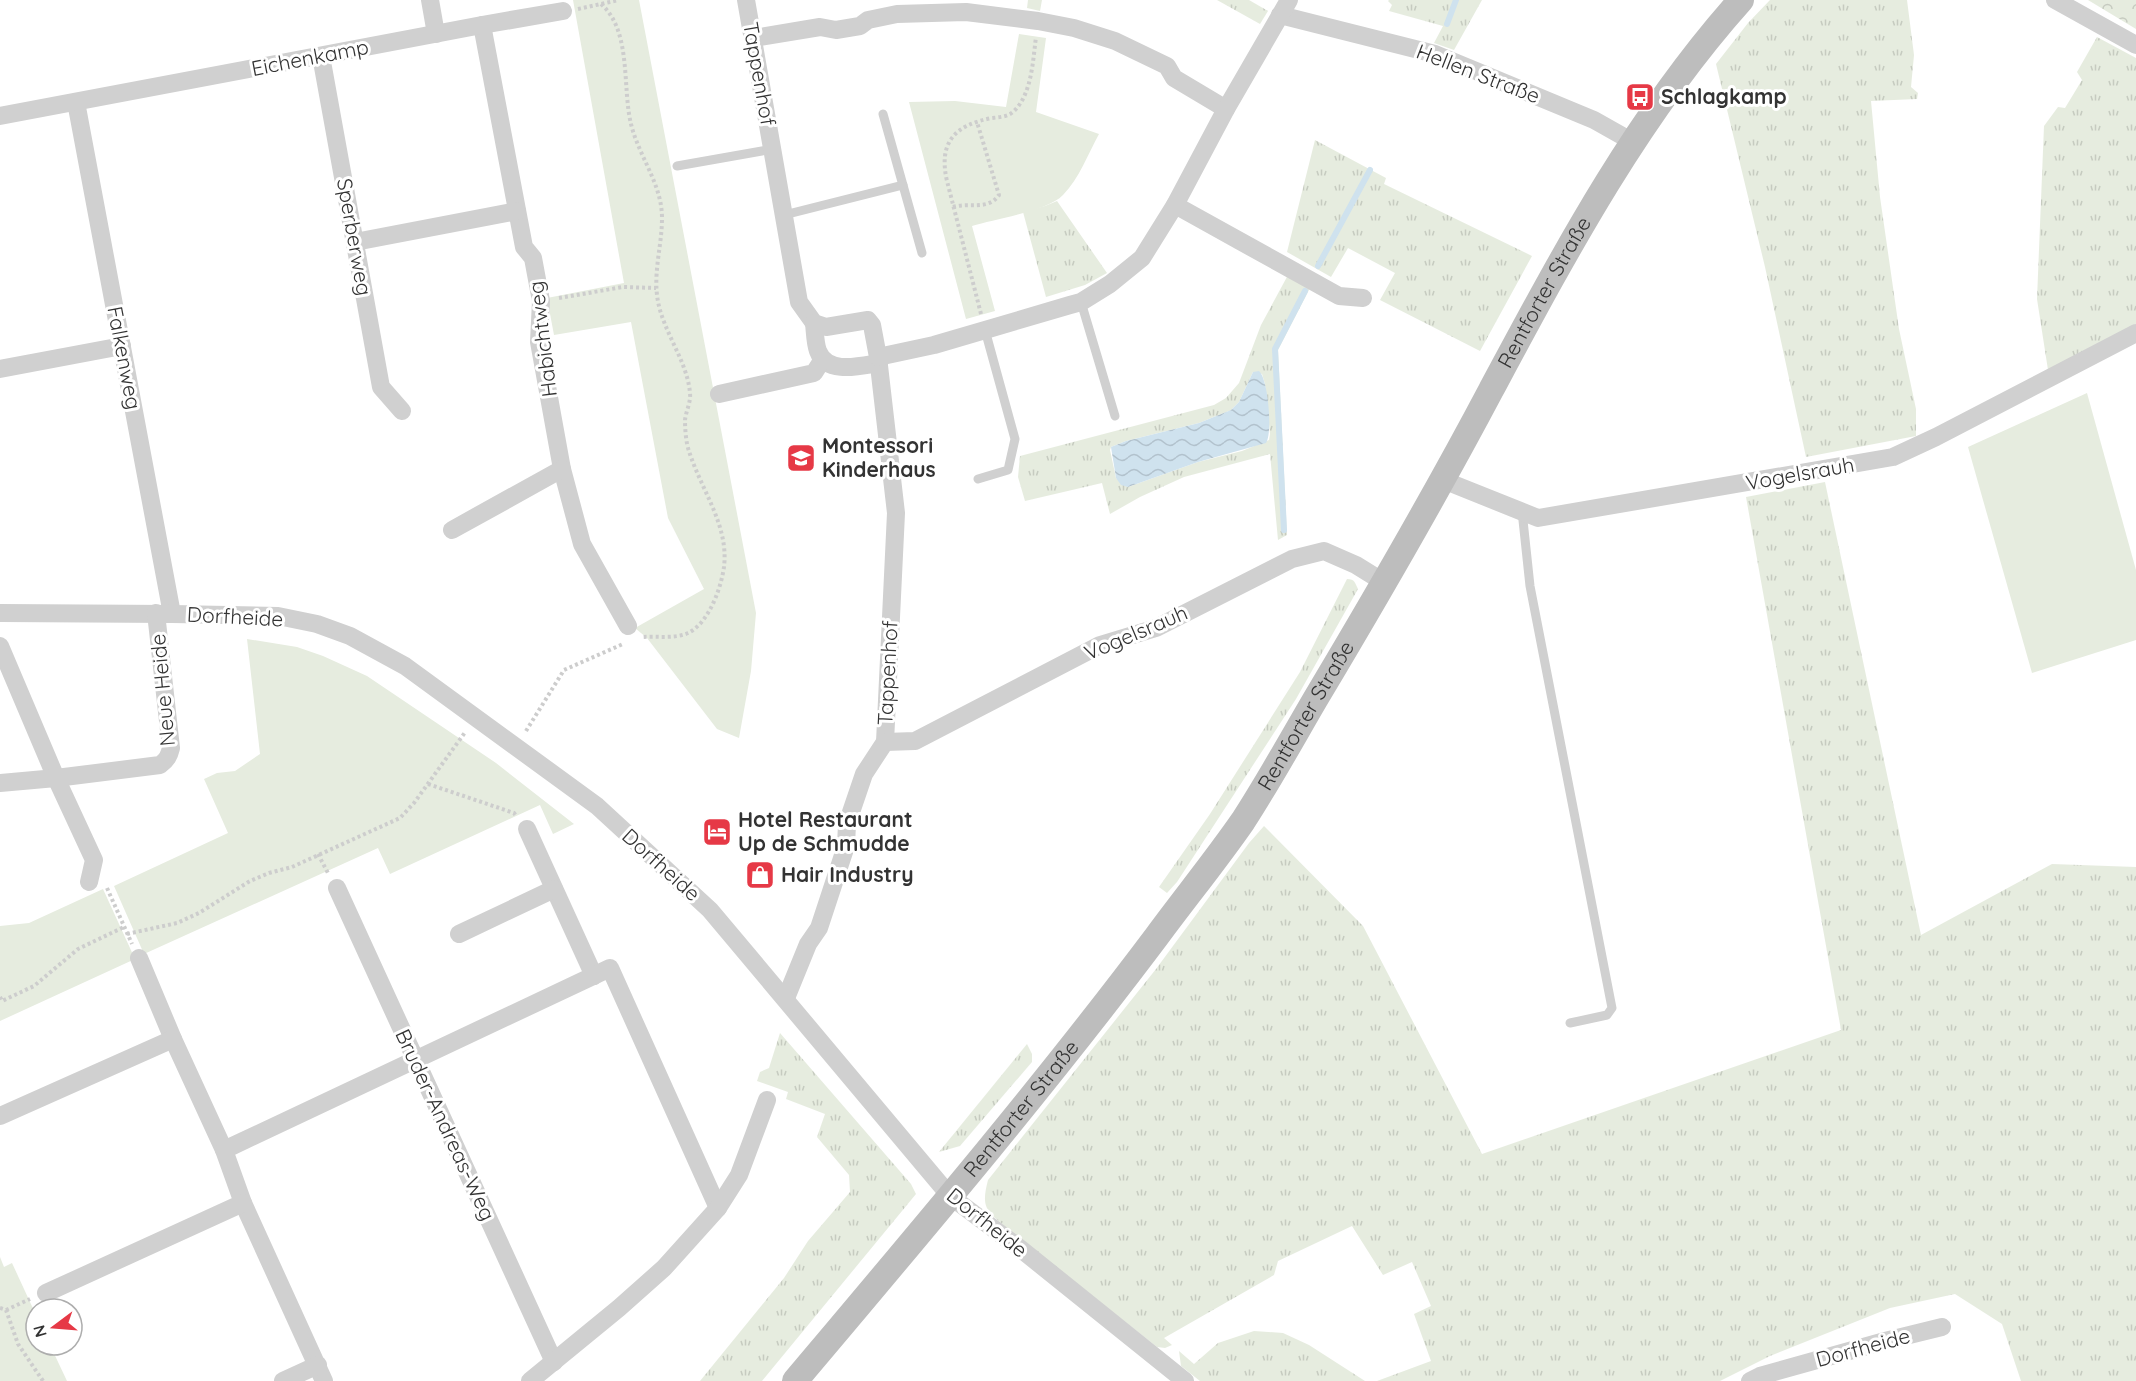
<svg xmlns="http://www.w3.org/2000/svg" width="2136" height="1381" font-family="Quicksand,sans-serif">
	<style>
		.grass { fill: url(#grass-tufts); fill-rule: evenodd }
		.forest { fill: url(#forest-crowns) }
		.park { fill: #e6ecdf }
		.water { fill: url(#water-waves) }
		.lines { fill: none; stroke-linecap: round; stroke-linejoin: round }
		.stream { stroke: #cfe2ee; stroke-width: 6 }
		.path { stroke: #cdcdcd; stroke-width: 4; stroke-dasharray: 3 3; stroke-linecap: butt }
		.service { stroke: #d0d0d0; stroke-width: 9 }
		.minor { stroke: #d0d0d0; stroke-width: 18 }
		.secondary { stroke: #bdbdbd; stroke-width: 26 }
		.labels { text-anchor: middle; stroke-width: 6; stroke-linejoin: round; paint-order: stroke }
		.street-label { font-size: 21px; fill: #333; stroke: #fff }
		.poi-label { font-size: 21px; font-weight: bold; fill: #333; stroke: #fff; text-anchor: start }
	</style>
	<defs>
		<pattern id="grass-tufts" width="24" height="20" patternUnits="userSpaceOnUse" patternTransform="scale(1.5)"><rect width="24" height="20" fill="#e6ecdf"/><path d="M3 7l-1-3M5 7V3M7 7l1-3M15 17l-1-3M17 17v-4M19 17l1-3" fill="none" stroke="#c6cbc0"/></pattern>
		<pattern id="forest-crowns" width="20" height="18" patternUnits="userSpaceOnUse" patternTransform="scale(1.5)"><rect width="20" height="18" fill="#e6ecdf"/><path d="M2 6a3 3 0 1 1 6 0M12 15a3 3 0 1 1 6 0" fill="none" stroke="#c6cbc0"/></pattern>
		<pattern id="water-waves" width="16" height="10" patternUnits="userSpaceOnUse" patternTransform="scale(1.5)"><rect width="16" height="10" fill="#cfe2ee"/><path d="M0 5q4-4 8 0t8 0" fill="none" stroke="#b2c2cd"/></pattern>
	</defs>
	<rect width="100%" height="100%" fill="#fff"/>
	<g class="grass">
		<path d="M1028,0H1042L1040,11L1027,8Z"/>
		<path d="M1217,0H1249L1268,11L1260,24Z"/>
		<path d="M1389,0H1482L1454,50L1434,43L1443,26L1389,11L1392,5L1388,1Z"/>
		<path d="M1770,0H1907L1914,55L1911,87L1918,93L1917,99L1871,101L1880,197L1899,329L1916,409V436L1806,457L1765,267L1716,64L1748,23Z"/>
		<path d="M2097,37L2136,58V324L2048,370L2037,299L2044,126L2058,107L2065,108L2082,80L2077,72Z"/>
		<path d="M1315,140L1386,178L1384,184L1532,256L1480,351L1380,300L1395,273L1348,248L1331,277L1287,252Z"/>
		<path d="M1057,201L1107,273L1085,285L1046,297L1023,212L1045,206Z"/>
		<path d="M1288,275L1310,288L1278,350L1287,535L1278,540L1270,454L1184,477L1140,497L1110,514L1102,483L1025,501L1018,477L1020,456L1214,405L1226,398L1239,383L1261,325ZM1253,372L1262,374L1265,384L1270,434L1269,440L1242,451L1198,462L1128,487L1116,478L1110,450L1111,447L1126,441L1199,423L1231,410L1239,402Z"/>
		<path d="M1825,482L1921,935L2052,864L2136,867V1381H2021L2002,1324L1955,1294L1890,1308L1770,1356L1720,1381H1377L1431,1361L1414,1314L1431,1306L1412,1262L1383,1275L1352,1226L1278,1261L1274,1275L1164,1338L1172,1345L1165,1348L1157,1347L1009,1230C988,1211 980,1210 988,1180L1156,969L1249,843L1264,826L1363,926L1482,1154L1841,1030L1746,497Z"/>
		<path d="M1347,579C1355,579 1355,583 1358,589L1296,699L1177,882L1167,893L1159,887L1210,814L1300,672Z"/>
		<path d="M780,1033L911,1184L916,1194L762,1381H700L784,1278L808,1241L850,1192L849,1175L817,1137L825,1114L786,1099L788,1092L757,1081L760,1072L769,1068Z"/>
		<path d="M1027,1044L1032,1054V1062L960,1146L939,1152Z"/>
		<path d="M1254,1331L1283,1333L1309,1345L1365,1381H1200L1181,1366L1179,1351L1194,1364L1218,1343Z"/>
	</g>
	<path class="forest" d="M2088,0H2136V29Z"/>
	<g class="park">
		<path d="M573,0H639L756,613L751,671L739,738L717,729L647,638L635,628L704,589L668,518L631,322L554,335L547,298L624,283Z"/>
		<path d="M1019,34L1046,38L1036,112L1099,134C1088,154 1079,179 1063,195C1048,211 995,219 972,226L995,311L966,319L909,102L955,101L1006,107Z"/>
		<path d="M2087,393L2136,570V640L2032,673L1968,447Z"/>
		<path d="M247,639L297,647L323,656L367,676L496,763L574,824L553,834L540,805L390,874L378,848L144,954L114,886L228,833L204,779L217,773L235,771L260,754Z"/>
		<path d="M103,889L135,959L0,1021V926L29,923Z"/>
		<path d="M0,1257L4,1267L12,1263L36,1315V1345H50L67,1381H0Z"/>
	</g>
	<path class="water" d="M1259,371C1268,378 1273,433 1266,443L1198,462L1128,487L1121,485L1116,478L1111,447L1126,441L1199,423L1231,410L1239,402L1253,372Z"/>
	<g class="lines">
		<g class="stream">
			<path d="M1447,24L1456,0"/>
			<path d="M1318,266L1370,170"/>
			<path d="M1284,530L1275,349L1305,291"/>
		</g>
		<g class="path">
			<path d="M601,4C632,31 622,88 631,124C639,157 662,184 662,218C662,244 654,269 657,295C661,330 687,359 690,393C691,402 686,411 685,420C685,429 686,443 689,451C701,490 729,525 724,567C721,588 709,623 688,633C675,639 657,636 643,637"/>
			<path d="M578,9L619,0"/>
			<path d="M953,207C969,202 988,211 999,195L977,122"/>
			<path d="M559,298L623,287L656,288"/>
			<path d="M981,314L947,181C938,142 955,125 992,118C1000,117 1008,117 1014,111C1032,94 1033,59 1036,37"/>
			<path d="M526,731L564,670L623,644"/>
			<path d="M428,784L514,813L517,817"/>
			<path d="M318,854L329,875"/>
			<path d="M107,888L132,944"/>
			<path d="M127,934L177,923L199,913L250,881L269,873L292,867L400,818L414,803L466,731"/>
			<path d="M0,997L2,1001L34,986L78,949L124,927"/>
			<path d="M0,1308L6,1310L18,1344L43,1381"/>
			<path d="M6,1310L30,1299"/>
		</g>
		<g class="service">
			<path d="M883,114L922,253"/>
			<path d="M677,166L773,149"/>
			<path d="M784,215L903,185"/>
			<path d="M1081,302L1115,416"/>
			<path d="M978,479L1008,470L1015,439L985,330"/>
			<path d="M1522,511L1530,586L1612,1008L1607,1015L1570,1023"/>
		</g>
		<g class="minor">
			<path d="M430,0L436,34"/>
			<path d="M746,0L799,302L814,323L826,327L868,320L872,325L878,357L896,513L885,742L864,774L847,824L846,846L819,928L808,944L786,998"/>
			<path d="M2055,0L2136,45"/>
			<path d="M1280,15L1435,54L1594,120L1633,142"/>
			<path d="M482,25L524,247L533,258L541,301L539,342L562,469L582,544L628,626"/>
			<path d="M754,38L820,27L836,30L860,26L868,20L897,14L966,12L1038,21L1074,28L1115,41L1167,66L1174,78L1226,109"/>
			<path d="M321,56L381,387L402,411"/>
			<path d="M76,102L172,614"/>
			<path d="M0,116L482,25L563,11"/>
			<path d="M1175,205L1339,296L1363,298"/>
			<path d="M355,242L517,211"/>
			<path d="M814,323C815,332 815,343 818,351C827,375 860,366 879,363"/>
			<path d="M878,357L934,345L1070,305L1081,302L1110,284L1142,258L1175,205L1226,109L1289,0"/>
			<path d="M0,369L122,346"/>
			<path d="M719,394L814,373L823,359"/>
			<path d="M1443,480L1538,518L1893,457L1936,437L2136,333"/>
			<path d="M452,530L562,469"/>
			<path d="M0,613L172,614L278,616L317,624L350,636L405,666L597,806L710,910L950,1196L1022,1250L1185,1381"/>
			<path d="M0,646L56,778L94,860L89,882"/>
			<path d="M885,742L915,741L1100,645L1156,628L1292,559L1324,551L1356,565L1385,583"/>
			<path d="M0,783L56,778L160,765C167,760 169,756 171,748L156,613"/>
			<path d="M527,829L594,976"/>
			<path d="M337,888L554,1362"/>
			<path d="M459,934L554,889"/>
			<path d="M139,958L173,1039L224,1150L243,1203L324,1381"/>
			<path d="M0,1116L173,1039"/>
			<path d="M224,1150L610,968L718,1208"/>
			<path d="M46,1293L243,1203"/>
			<path d="M283,1381L318,1365"/>
			<path d="M530,1381L619,1308L664,1268L718,1208L739,1175L767,1100"/>
			<path d="M1750,1381L1760,1376L1885,1341L1942,1327"/>
		</g>
		<path class="secondary" id="s1" d="M795,1381C918,1235 1042,1089 1157,936C1185,898 1216,860 1243,821C1269,781 1292,739 1316,698C1377,596 1436,494 1491,390C1564,254 1637,116 1741,0"/>
	</g>
	<defs>
		<g id="bus-square" transform="scale(1.5)"><rect x="-9" y="-9" width="18" height="18" rx="4" fill="#e63946" stroke="#fff"/><path d="M-5-6H5V4H4V6H2V4H-2V6H-4V4H-5ZM-3.5-4V0h7V-4ZM-3.5 1.2v1.5H-2V1.2ZM2 1.2v1.5H3.5V1.2Z" fill="#fff"/></g>
		<g id="school-square" transform="scale(1.5)"><rect x="-9" y="-9" width="18" height="18" rx="4" fill="#e63946" stroke="#fff"/><path d="M0-5L7-2L0 1L-7-2ZM-4 1L0 2.5L4 1V4Q0 6-4 4Z" fill="#fff"/></g>
		<g id="hotel-square" transform="scale(1.5)"><rect x="-9" y="-9" width="18" height="18" rx="4" fill="#e63946" stroke="#fff"/><path d="M-6-4.5h1.5V1H6V5H4.5V3h-9V5H-6ZM-4 0a1.8 1.8 0 1 1 3.6 0ZM.5 0V-2.5h3Q6-2.5 6 0Z" fill="#fff"/></g>
		<g id="shop-square" transform="scale(1.5)"><rect x="-9" y="-9" width="18" height="18" rx="4" fill="#e63946" stroke="#fff"/><path d="M-5-2.5h2.3a2.7 3.5 0 0 1 5.4 0H5L5.5 6h-11ZM-1.5-2.5h3a1.5 2.3 0 0 0-3 0Z" fill="#fff"/></g>
	</defs>
	<g fill-rule="evenodd">
		<use href="#bus-square" x="1640" y="97"/>
		<use href="#school-square" x="801" y="458"/>
		<use href="#hotel-square" x="717" y="832"/>
		<use href="#shop-square" x="760" y="875"/>
	</g>
	<g class="labels">
		<g class="street-label">
			<text transform="translate(310 58) rotate(-11)" y="7">Eichenkamp</text>
			<text transform="translate(759 74) rotate(80)" y="7">Tappenhof</text>
			<text transform="translate(1478 74) rotate(21)" y="7">Hellen Straße</text>
			<text transform="translate(354 237) rotate(80)" y="7">Sperberweg</text>
			<text dy="7" stroke="none"><textPath href="#s1" startOffset="1326">Rentforter Straße</textPath></text>
			<text transform="translate(543 339) rotate(-97)" y="7">Habichtweg</text>
			<text transform="translate(124 358) rotate(79)" y="7">Falkenweg</text>
			<text transform="translate(1800 474) rotate(-10)" y="7">Vogelsrauh</text>
			<text transform="translate(235 617) rotate(3)" y="7">Dorfheide</text>
			<text transform="translate(1136 633) rotate(-23)" y="7">Vogelsrauh</text>
			<text transform="translate(888 673) rotate(-87)" y="7">Tappenhof</text>
			<text transform="translate(163 690) rotate(-95)" y="7">Neue Heide</text>
			<text dy="7" stroke="none"><textPath href="#s1" startOffset="840">Rentforter Straße</textPath></text>
			<text transform="translate(661 865) rotate(42)" y="7">Dorfheide</text>
			<text dy="7" stroke="none"><textPath href="#s1" startOffset="354">Rentforter Straße</textPath></text>
			<text transform="translate(445 1125) rotate(65)" y="7">Bruder-Andreas-Weg</text>
			<text transform="translate(987 1223) rotate(39)" y="7">Dorfheide</text>
			<text transform="translate(1863 1348) rotate(-15)" y="7">Dorfheide</text>
		</g>
		<g class="poi-label">
			<text x="1661" y="104">Schlagkamp</text>
			<text x="822" y="453">Montessori<tspan x="822" dy="24">Kinderhaus</tspan></text>
			<text x="738" y="827">Hotel Restaurant<tspan x="738" dy="24">Up de Schmudde</tspan></text>
			<text x="781" y="882">Hair Industry</text>
		</g>
	</g>
	<g transform="translate(54 1327) rotate(254)"><circle r="28" fill="#ffffff" stroke="#adadad" stroke-width="1.5"/>
	<path d="M0-4.5L10 22L0 15L-10 22Z" fill="#e63946"/>
	<text y="-9" font-size="16" font-weight="bold" text-anchor="middle" fill="#333333">N</text>
	</g>
</svg>
